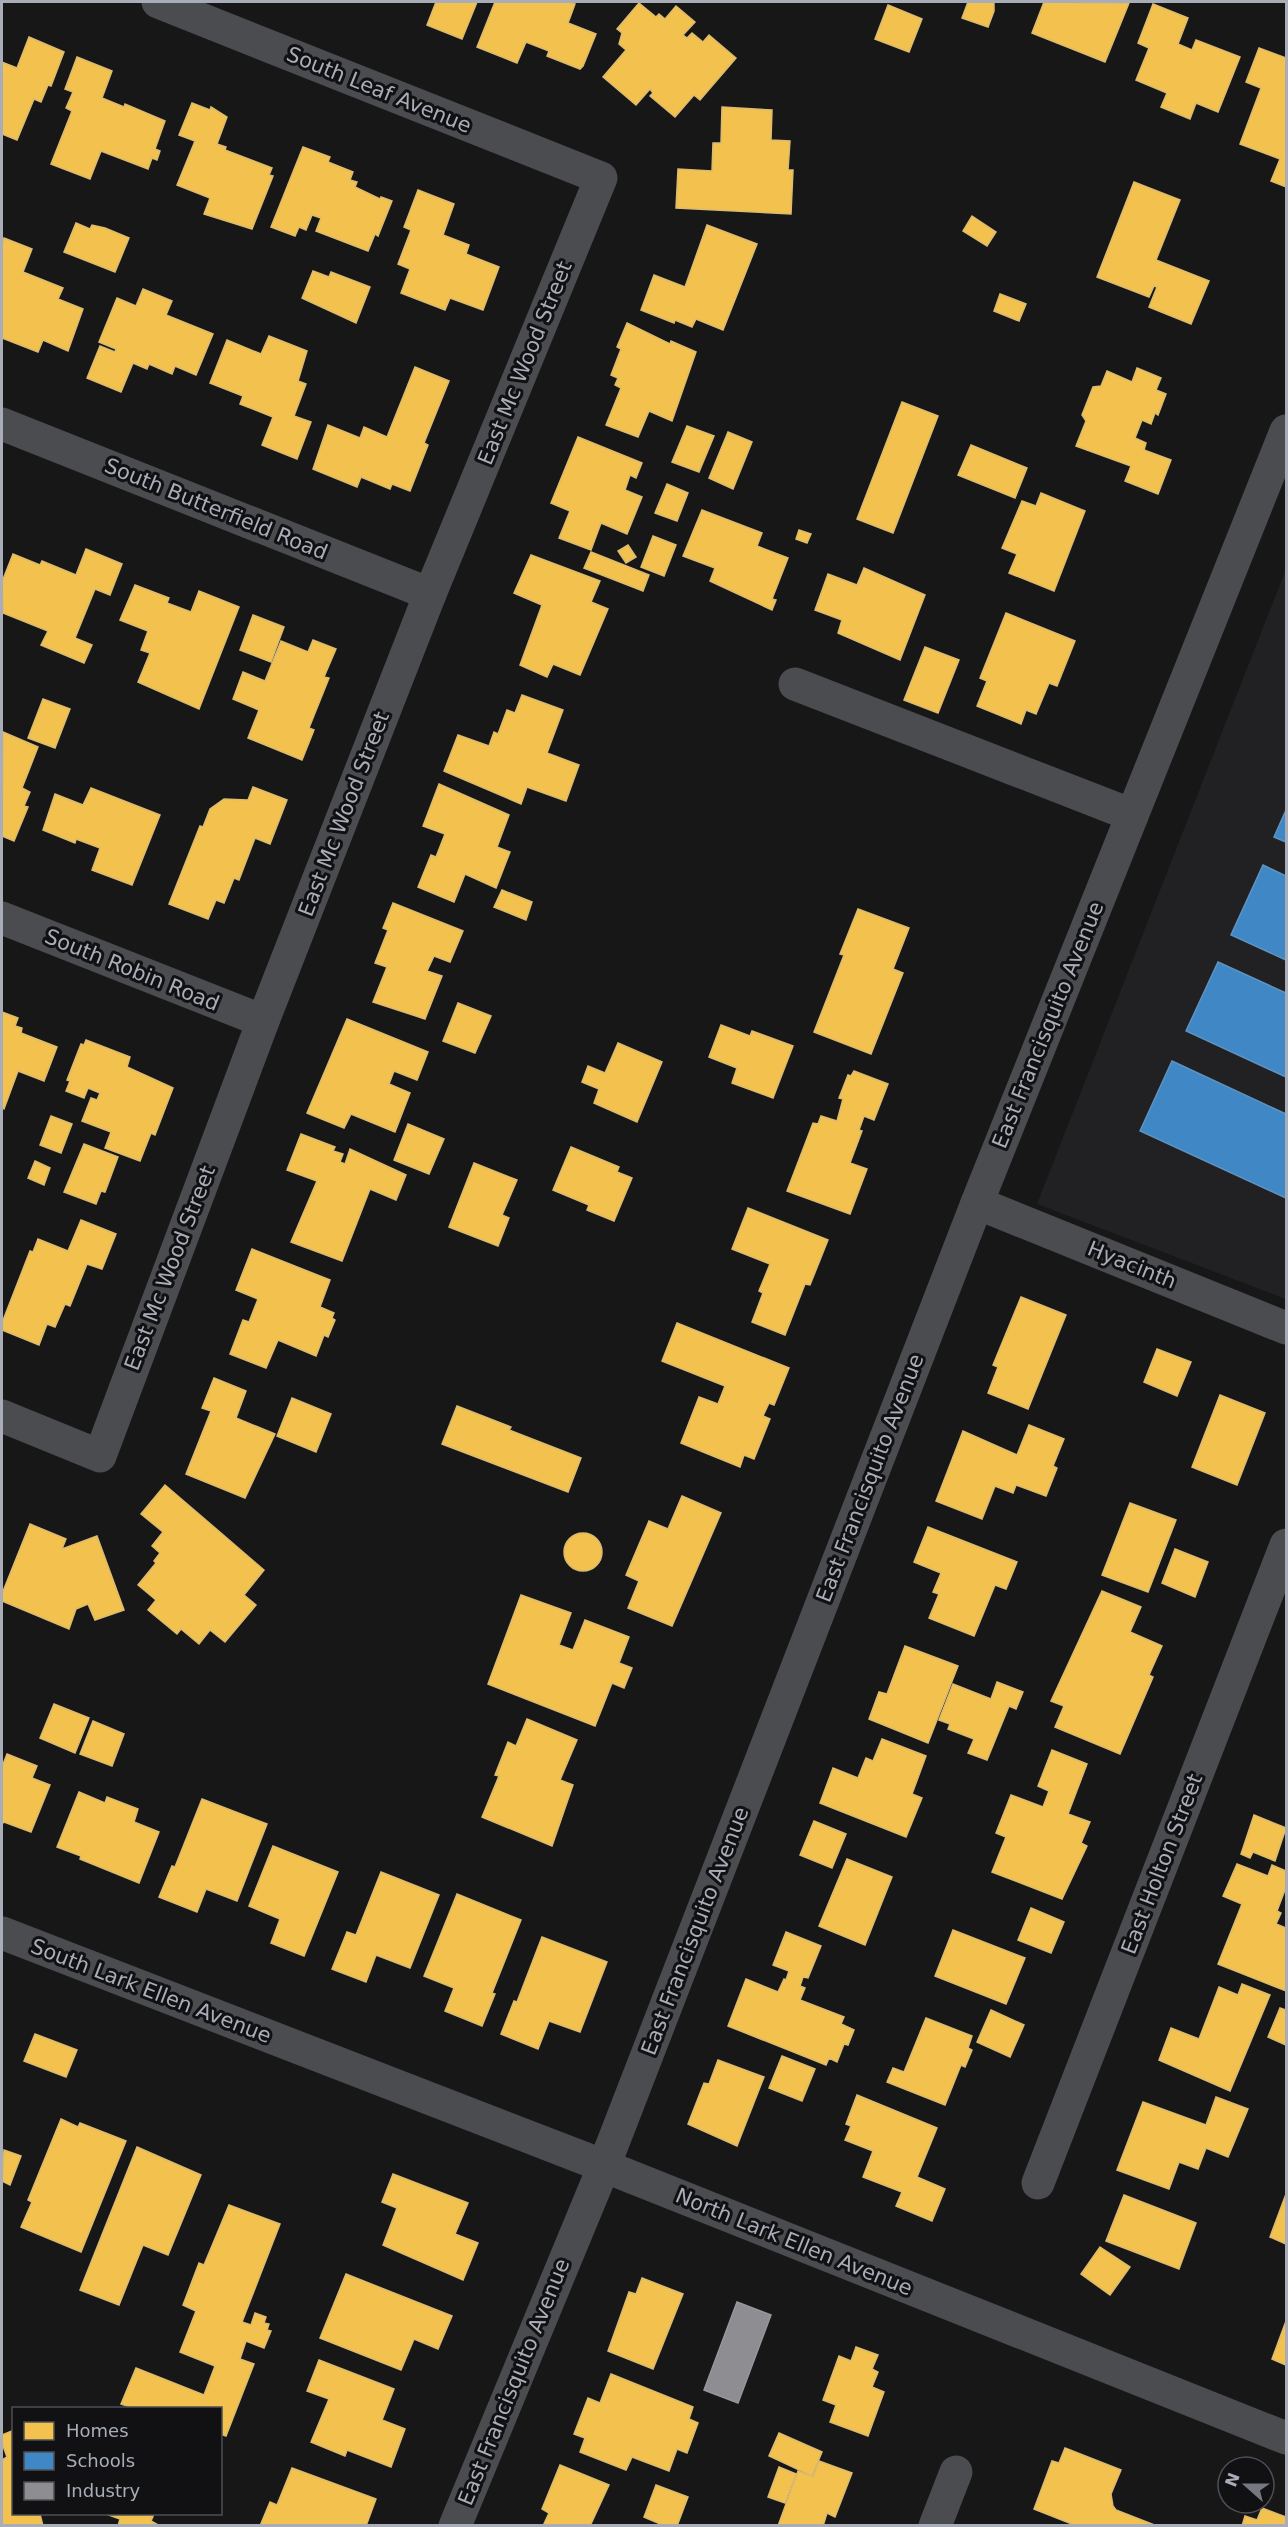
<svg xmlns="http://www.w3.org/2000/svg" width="1288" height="2527" font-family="'DejaVu Sans',sans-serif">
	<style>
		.built { fill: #212123 }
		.homes { fill: #f2c14e; stroke: #dcbb6e; stroke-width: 1.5 }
		.schools { fill: #3f88c5; stroke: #5e93c1; stroke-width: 1.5 }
		.industry { fill: #8d8d92; stroke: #95979d; stroke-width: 1.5 }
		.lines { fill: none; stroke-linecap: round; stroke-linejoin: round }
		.minor { stroke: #4b4c50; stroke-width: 33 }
		.labels { text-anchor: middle; stroke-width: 6; stroke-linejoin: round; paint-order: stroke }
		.street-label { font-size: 21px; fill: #a8adb8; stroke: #111113 }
	</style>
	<rect width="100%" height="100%" fill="#171717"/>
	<path class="built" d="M1286,569V1299L1037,1204Z"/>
	<g class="homes">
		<path d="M436,2H477L462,39L427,25Z"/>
		<path d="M495,2H569L575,4L568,23L596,34L583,66L580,69L547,56L549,51L526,42L517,63L477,47Z"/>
		<path d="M968,2H994V11L988,27L962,18Z"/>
		<path d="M1044,2L1129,3L1105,62L1032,33Z"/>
		<path d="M639,3L656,17L659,14L665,19L676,6L695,22L683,35L687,38L692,33L703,42L709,35L736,58L700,100L694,95L675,117L650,96L653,93L650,89L636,105L603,77L626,50L619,44L622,33L617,29Z"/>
		<path d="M1153,4L1188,18L1178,44L1192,50L1196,40L1240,57L1218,112L1196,103L1190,119L1161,107L1167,93L1136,80L1149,48L1138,43Z"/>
		<path d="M888,5L922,19L909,52L875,39Z"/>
		<path d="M29,37L64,52L51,86L48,85L41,102L34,99L17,140L2,134V62L17,68Z"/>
		<path d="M1259,48L1286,58V187L1271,181L1280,159L1240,144L1261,88L1246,82Z"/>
		<path d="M77,57L112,71L102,98L124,107L125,104L165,121L155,149L160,151L157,160L152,158L148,169L101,151L90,179L51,164L72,111L66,108L73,92L65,89Z"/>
		<path d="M192,103L210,110L211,107L227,117L217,144L226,147L225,150L272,168L269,175L273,176L252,229L204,214L210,198L177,185L195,141L179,135Z"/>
		<path d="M722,107L772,110L771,140L790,141L788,170H793L791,214L676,208L678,169L712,171L713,143H721Z"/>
		<path d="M303,147L330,157L328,162L353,172L350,180L357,182L355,187L380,199L381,197L392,201L378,236L375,234L368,251L316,231L321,218L312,215L306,230L299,227L295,236L271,227Z"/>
		<path d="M1134,182L1180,200L1156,260L1209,281L1191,324L1149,307L1157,287L1154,286L1149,297L1097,277Z"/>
		<path d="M418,190L454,204L443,235L469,245L466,254L499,267L483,310L450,298L445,310L401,293L410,269L398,264L411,230L404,227Z"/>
		<path d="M972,216L996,232L987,246L963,231Z"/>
		<path d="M76,223L90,229L92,225L105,228L129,238L115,272L64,252Z"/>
		<path d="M707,225L757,244L723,330L696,319L692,327L675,320L674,323L641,310L654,275L685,287Z"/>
		<path d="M4,238L32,249L23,272L63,288L58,299L83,309L68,351L43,340L38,352L2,338V245Z"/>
		<path d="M313,271L329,277L331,272L370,287L356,323L302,298Z"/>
		<path d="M143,289L172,301L166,315L213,334L196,375L175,366L172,374L149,364L147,369L133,363L121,392L87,378L100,346L115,352L116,349L99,342L117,298L136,306Z"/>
		<path d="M1000,294L1026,304L1019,321L994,311Z"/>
		<path d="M627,323L670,344L671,341L696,352L672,421L649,411L638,437L606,425L621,388L615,385L618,378L611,375L621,349L617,347Z"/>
		<path d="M269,336L307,351L298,381L306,384L294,416L311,422L297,459L262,445L273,417L240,404L243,396L210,383L227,340L261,354Z"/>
		<path d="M415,367L449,381L424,443L428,445L410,491L392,484L390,489L361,477L357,487L313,469L328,425L360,438L364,427L387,437Z"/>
		<path d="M1137,368L1161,378L1156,390L1166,394L1158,415L1155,413L1151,424L1142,420L1135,438L1146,443L1144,450L1171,460L1158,494L1125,481L1131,466L1076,446L1086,421L1082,415L1093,387L1101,386L1107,371L1132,382Z"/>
		<path d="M902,402L938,416L893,533L857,519Z"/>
		<path d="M687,426L714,436L699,472L672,462Z"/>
		<path d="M728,432L752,442L733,489L709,478Z"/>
		<path d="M578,437L642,463L636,478L630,475L625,490L642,497L627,534L601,523L591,550L559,538L570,511L551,503Z"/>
		<path d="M971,445L1027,468L1015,498L958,475Z"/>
		<path d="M667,484L688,493L677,521L655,513Z"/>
		<path d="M1041,493L1085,511L1054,591L1009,573L1017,554L1002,548L1022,501L1036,506Z"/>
		<path d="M702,510L762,533L757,546L788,558L772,599L776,600L772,610L710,581L715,568L683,556Z"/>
		<path d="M799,530L811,534L807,543L796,539Z"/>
		<path d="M653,536L676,545L664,576L641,567Z"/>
		<path d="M628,545L636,557L626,563L618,551Z"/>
		<path d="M86,549L122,564L110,595L95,589L75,638L92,645L84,663L41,645L48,631L3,613L2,582L13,554L40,565L42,561L76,575Z"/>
		<path d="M591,552L649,575L643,591L584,568Z"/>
		<path d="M531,555L600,581L591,602L608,609L580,675L553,664L547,677L520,665L542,605L514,593Z"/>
		<path d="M864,568L925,595L900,660L838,633L842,620L815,610L828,574L857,585Z"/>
		<path d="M135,585L169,598L167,603L191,612L199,591L239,607L199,709L138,682L150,653L141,650L148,631L120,620Z"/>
		<path d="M1006,613L1075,641L1057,686L1049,683L1036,714L1026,710L1021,724L977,706L987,681L980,678Z"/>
		<path d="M253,615L284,627L271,662L240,650Z"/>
		<path d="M313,640L336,649L324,677L329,678L309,728L314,730L302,760L248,738L259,710L233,699L243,672L265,681L281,641L308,652Z"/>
		<path d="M925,647L959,660L938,713L904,700Z"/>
		<path d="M522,695L563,710L547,753L579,765L566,801L527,787L521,804L444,771L458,735L489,746L494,732L498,734L507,710L515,713Z"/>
		<path d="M43,699L70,709L55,748L28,738Z"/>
		<path d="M3,732L38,747L22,788L30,792L24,806L28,807L14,841L2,836Z"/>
		<path d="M439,784L509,815L497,847L510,852L496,888L465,874L454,902L418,887L431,855L436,857L445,834L423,826Z"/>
		<path d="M253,787L287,800L270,844L255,838L239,880L234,878L224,903L216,900L208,919L169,904L200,826L203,827L210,809L224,799L248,800Z"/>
		<path d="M91,788L160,815L132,885L92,870L100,848L76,839L75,843L43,830L55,794L83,805Z"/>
		<path d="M502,890L532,902L526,920L494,907Z"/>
		<path d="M393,903L463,931L450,962L434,956L427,971L442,976L425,1019L373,1002L387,967L375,963L388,930L383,928Z"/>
		<path d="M858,909L909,928L893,969L903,973L871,1054L814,1032L844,955L840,954Z"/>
		<path d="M458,1003L491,1016L475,1053L443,1041Z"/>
		<path d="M2,1012L18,1018L15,1026L22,1028L21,1033L57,1047L44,1081L18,1071L4,1109L2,1107Z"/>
		<path d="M347,1019L428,1052L417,1080L394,1071L389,1084L410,1093L395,1132L351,1114L344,1128L307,1113Z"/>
		<path d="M721,1025L750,1036L752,1031L793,1046L773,1098L732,1083L737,1068L709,1057Z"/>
		<path d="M86,1040L130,1057L127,1067L173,1088L155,1135L151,1133L140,1161L105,1148L111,1132L82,1121L91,1098L97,1100L100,1093L88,1088L84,1098L66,1091L70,1081L67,1080L81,1044L84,1045Z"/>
		<path d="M618,1043L662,1062L637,1122L594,1103L599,1089L582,1082L588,1066L605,1073Z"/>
		<path d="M854,1071L888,1084L874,1120L864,1116L859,1130L862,1131L850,1163L867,1169L850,1214L787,1191L813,1123L818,1124L821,1116L837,1121L843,1099L839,1098L848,1075L851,1076Z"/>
		<path d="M51,1116L72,1124L61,1153L40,1145Z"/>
		<path d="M408,1124L444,1139L429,1174L394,1160Z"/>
		<path d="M301,1134L335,1147L333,1151L343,1154L340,1162L345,1164L350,1149L406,1175L396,1200L370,1189L342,1261L291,1242L317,1181L287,1170Z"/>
		<path d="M84,1144L118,1157L105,1192L101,1191L96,1204L64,1192Z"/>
		<path d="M571,1147L619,1167L617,1172L632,1178L614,1221L587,1210L589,1205L553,1190Z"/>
		<path d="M35,1161L50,1168L44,1185L28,1178Z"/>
		<path d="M474,1163L517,1180L502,1215L509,1218L498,1246L449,1227Z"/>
		<path d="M748,1208L828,1240L810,1285L805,1284L785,1335L752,1322L763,1293L759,1291L770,1264L732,1249Z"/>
		<path d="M81,1220L116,1234L102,1269L87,1264L70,1306L65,1304L55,1327L47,1324L39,1345L2,1330V1323L30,1251L33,1252L38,1239L68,1251Z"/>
		<path d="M252,1249L330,1280L320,1307L334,1313L332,1318L335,1320L328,1337L324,1335L316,1356L278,1340L266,1368L230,1354L243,1320L249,1322L258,1299L236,1290Z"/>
		<path d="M1021,1297L1066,1315L1028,1409L988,1393L998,1367L993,1365Z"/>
		<path d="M677,1323L789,1368L774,1405L769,1403L763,1416L770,1419L754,1459L744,1455L740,1467L681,1443L699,1397L718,1404L725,1386L662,1361Z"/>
		<path d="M1157,1349L1191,1362L1177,1396L1144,1382Z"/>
		<path d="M214,1378L246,1391L236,1418L275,1434L245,1498L186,1474L211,1411L202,1408Z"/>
		<path d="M1220,1395L1265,1413L1237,1485L1192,1467Z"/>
		<path d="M292,1398L331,1414L316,1452L277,1436Z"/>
		<path d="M457,1406L511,1427L509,1430L581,1458L568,1492L442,1444Z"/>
		<path d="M1029,1425L1064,1439L1053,1466L1057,1468L1046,1496L1016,1485L1013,1493L995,1486L982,1519L936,1501L963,1431L1017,1455Z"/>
		<path d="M165,1485L264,1570L244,1595L256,1605L225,1642L210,1630L199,1644L181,1629L177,1634L148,1610L156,1600L138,1585L156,1563L154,1561L160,1553L152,1546L163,1532L141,1514Z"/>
		<path d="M682,1496L721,1513L672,1626L628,1608L639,1581L626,1575L649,1521L668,1529Z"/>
		<path d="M1130,1503L1176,1520L1148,1592L1102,1575Z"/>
		<path d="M30,1524L66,1539L62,1549L97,1536L124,1610L95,1620L88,1604L76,1609L69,1629L2,1601V1594Z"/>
		<path d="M928,1527L1017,1562L1006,1589L995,1585L974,1636L929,1618L939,1594L933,1592L941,1573L914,1562Z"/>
		<circle cx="583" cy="1552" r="19"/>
		<path d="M1175,1549L1208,1562L1195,1597L1162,1583Z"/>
		<path d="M1102,1591L1141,1607L1130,1632L1162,1646L1149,1675L1153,1677L1120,1754L1055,1727L1064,1706L1051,1701Z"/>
		<path d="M521,1595L571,1613L559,1645L573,1650L585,1620L629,1637L619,1663L632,1668L624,1688L612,1683L595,1726L488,1684Z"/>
		<path d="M905,1646L958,1666L928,1743L869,1719L879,1692L887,1694Z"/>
		<path d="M997,1682L1023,1692L1016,1709L1009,1706L987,1760L968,1753L974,1739L948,1729L950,1724L939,1720L953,1684L991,1699Z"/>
		<path d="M54,1704L89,1718L75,1753L40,1738Z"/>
		<path d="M527,1719L577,1740L560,1780L573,1785L552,1846L482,1817L499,1776L495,1775L508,1742L516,1746Z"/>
		<path d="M93,1721L124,1734L112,1766L80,1754Z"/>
		<path d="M882,1739L926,1756L912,1794L922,1798L906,1837L820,1803L833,1768L858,1778L866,1758L873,1761Z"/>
		<path d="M1052,1750L1087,1764L1068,1814L1090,1822L1081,1843L1087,1846L1062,1899L992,1872L1006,1837L996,1833L1011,1795L1043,1807L1049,1791L1038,1786Z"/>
		<path d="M7,1754L37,1766L32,1778L50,1785L31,1832L4,1822L2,1824V1767Z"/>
		<path d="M79,1792L105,1803L107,1797L138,1809L134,1822L159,1832L139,1883L80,1859L81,1856L57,1847Z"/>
		<path d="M202,1799L267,1824L237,1901L206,1889L197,1912L159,1897L172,1866L175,1867Z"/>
		<path d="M1254,1815L1286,1828L1275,1861L1253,1852L1250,1858L1241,1854Z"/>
		<path d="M814,1821L846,1834L832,1868L800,1855Z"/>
		<path d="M273,1846L338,1872L304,1956L271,1943L280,1919L249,1906Z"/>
		<path d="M847,1859L892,1877L865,1945L819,1926Z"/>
		<path d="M1237,1864L1268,1876L1272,1865L1286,1871V1887L1277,1911L1281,1913L1276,1924L1286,1928V1991L1218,1964L1242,1904L1223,1896Z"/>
		<path d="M381,1872L439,1895L410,1968L376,1955L366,1982L332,1969L347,1932L356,1935Z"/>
		<path d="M457,1894L521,1920L492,1993L495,1994L482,2026L445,2011L454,1988L424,1976Z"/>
		<path d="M1031,1908L1064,1922L1051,1953L1018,1940Z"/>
		<path d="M953,1930L1025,1958L1006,2004L935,1976Z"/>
		<path d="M786,1932L821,1946L808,1978L803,1977L800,1986L805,1988L800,2000L844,2017L841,2024L854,2030L848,2045L844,2044L837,2062L829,2058L826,2065L728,2026L746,1979L778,1992L784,1979L786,1980L789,1971L773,1965Z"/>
		<path d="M542,1937L607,1962L580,2032L549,2021L538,2049L501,2034L514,2001L517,2002Z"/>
		<path d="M1242,1984L1270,1995L1230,2091L1159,2060L1171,2028L1199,2039L1219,1987L1238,1995Z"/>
		<path d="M1280,2008L1286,2010V2045L1268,2037Z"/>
		<path d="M991,2010L1024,2025L1010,2057L977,2042Z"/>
		<path d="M926,2018L972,2036L968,2048L972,2050L965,2067L961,2065L945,2105L887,2082L893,2068L904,2072Z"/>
		<path d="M35,2034L77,2050L66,2077L24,2061Z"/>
		<path d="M782,2056L815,2069L802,2101L769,2088Z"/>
		<path d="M718,2060L764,2077L737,2146L688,2124L704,2083L709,2084Z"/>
		<path d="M857,2095L937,2128L917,2177L945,2189L932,2221L896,2206L902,2192L863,2177L873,2151L845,2140L851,2126L846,2124Z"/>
		<path d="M1216,2097L1248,2109L1228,2157L1206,2148L1198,2169L1179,2162L1169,2189L1117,2170L1143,2102L1206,2125Z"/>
		<path d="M61,2119L78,2127L80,2123L126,2141L81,2252L21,2227L32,2202L28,2200Z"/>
		<path d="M137,2147L201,2175L168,2255L143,2245L119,2305L80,2290Z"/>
		<path d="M4,2150L21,2156L10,2185L2,2181Z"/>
		<path d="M393,2174L468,2203L455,2234L478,2243L463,2280L383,2245L397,2208L382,2202Z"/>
		<path d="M1286,2194V2244L1270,2237Z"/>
		<path d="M1124,2195L1196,2223L1179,2269L1106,2241Z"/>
		<path d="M229,2205L280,2224L242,2322L251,2325L255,2313L266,2317L264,2323L269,2324L267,2330L271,2331L264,2348L246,2341L240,2359L254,2364L226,2436L220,2434V2408H133L121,2404L136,2368L204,2395L215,2366L180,2352L196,2311L183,2305L199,2263L204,2265Z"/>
		<path d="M1100,2247L1130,2267L1110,2295L1081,2274Z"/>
		<path d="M346,2274L452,2316L438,2349L414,2339L401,2370L320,2338Z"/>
		<path d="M642,2278L683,2294L653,2369L608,2351L629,2292L636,2294Z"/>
		<path d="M1286,2321V2365L1272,2359Z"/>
		<path d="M856,2347L878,2355L872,2369L878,2372L872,2387L884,2392L868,2436L830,2422L836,2405L823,2400L839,2356L851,2361Z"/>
		<path d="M319,2360L394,2389L382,2420L405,2429L391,2467L347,2450L345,2456L311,2442L329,2399L307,2391Z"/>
		<path d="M611,2374L693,2407L689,2419L698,2423L687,2453L677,2449L669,2471L632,2457L626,2470L580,2452L585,2438L574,2434L588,2398L600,2403Z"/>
		<path d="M14,2430V2514H40L43,2526H2V2460L7,2457L2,2443V2435Z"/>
		<path d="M779,2433L822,2452L812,2476L769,2456Z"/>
		<path d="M1065,2448L1121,2470L1111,2494L1113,2506L1116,2510L1157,2526H1077L1034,2509L1052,2461L1059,2463Z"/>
		<path d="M819,2461L852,2473L835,2517L827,2513L823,2526H778L798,2471L813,2477Z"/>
		<path d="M560,2465L609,2485L590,2526H543L549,2513L542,2509Z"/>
		<path d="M779,2467L796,2474L785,2503L768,2497Z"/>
		<path d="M292,2468L376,2499L366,2526H260L270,2502L277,2505Z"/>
		<path d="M656,2485L688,2497L677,2526H665L644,2517Z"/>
		<path d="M1262,2508L1286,2517V2526H1242L1245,2516L1257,2520Z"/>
		<path d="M106,2514H154L151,2521L160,2526H118L120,2519Z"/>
	</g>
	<g class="schools">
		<path d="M1286,810V842L1274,837Z"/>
		<path d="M1263,865L1286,876V960L1231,935Z"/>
		<path d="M1218,962L1286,993V1077L1186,1031Z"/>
		<path d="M1172,1061L1286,1114V1198L1140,1131Z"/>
	</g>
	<path class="industry" d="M737,2302L771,2315L738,2403L704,2390Z"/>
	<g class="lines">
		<g class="minor">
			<path d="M2,424L430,594"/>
			<path d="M795,684L1132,815"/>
			<path d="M2,918L263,1021"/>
			<path d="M977,1203L1286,1328"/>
			<path d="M2,1416L100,1456L263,1021L430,594L601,178L158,2"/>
			<path d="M2,1933L604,2166L1286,2438"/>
			<path d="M1038,2183L1286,1545"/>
			<path d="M455,2526L604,2166L977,1203L1286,431"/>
			<path d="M935,2526L956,2472"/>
		</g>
	</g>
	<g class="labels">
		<g class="street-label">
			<text transform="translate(379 90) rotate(22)" y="7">South Leaf Avenue</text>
			<text transform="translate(525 363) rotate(-68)" y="7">East Mc Wood Street</text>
			<text transform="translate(216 509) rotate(22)" y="7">South Butterfield Road</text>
			<text transform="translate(344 814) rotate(-69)" y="7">East Mc Wood Street</text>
			<text transform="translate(132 970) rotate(22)" y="7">South Robin Road</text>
			<text transform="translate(1048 1025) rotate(-68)" y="7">East Francisquito Avenue</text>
			<text transform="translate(1132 1265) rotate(22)" y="7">Hyacinth</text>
			<text transform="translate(170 1268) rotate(-69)" y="7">East Mc Wood Street</text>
			<text transform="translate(870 1478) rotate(-69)" y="7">East Francisquito Avenue</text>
			<text transform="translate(1162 1864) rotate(-69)" y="7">East Holton Street</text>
			<text transform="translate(695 1931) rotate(-69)" y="7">East Francisquito Avenue</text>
			<text transform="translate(151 1991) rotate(21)" y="7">South Lark Ellen Avenue</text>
			<text transform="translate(794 2242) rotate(22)" y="7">North Lark Ellen Avenue</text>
			<text transform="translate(514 2382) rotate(-68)" y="7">East Francisquito Avenue</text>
		</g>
	</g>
	<rect width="1288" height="2527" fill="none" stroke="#a8adb8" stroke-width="6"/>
	<rect x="12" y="2407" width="210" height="108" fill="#111113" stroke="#4d4f55" stroke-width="1.5"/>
	<rect x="24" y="2422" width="30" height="18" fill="#f2c14e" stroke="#4d4f55" stroke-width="1.5"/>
	<text x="66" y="2437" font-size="18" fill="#a8adb8">Homes</text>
	<rect x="24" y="2452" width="30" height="18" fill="#3f88c5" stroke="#4d4f55" stroke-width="1.5"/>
	<text x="66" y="2467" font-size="18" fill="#a8adb8">Schools</text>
	<rect x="24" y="2482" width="30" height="18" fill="#8d8d92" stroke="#4d4f55" stroke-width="1.5"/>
	<text x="66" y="2497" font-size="18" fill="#a8adb8">Industry</text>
	<g transform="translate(1246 2485) rotate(291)"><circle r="28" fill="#111113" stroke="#4d4f55" stroke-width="1.5"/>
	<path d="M0-4.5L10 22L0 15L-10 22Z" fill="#757880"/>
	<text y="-9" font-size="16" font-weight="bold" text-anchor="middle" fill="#a8adb8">N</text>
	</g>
</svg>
